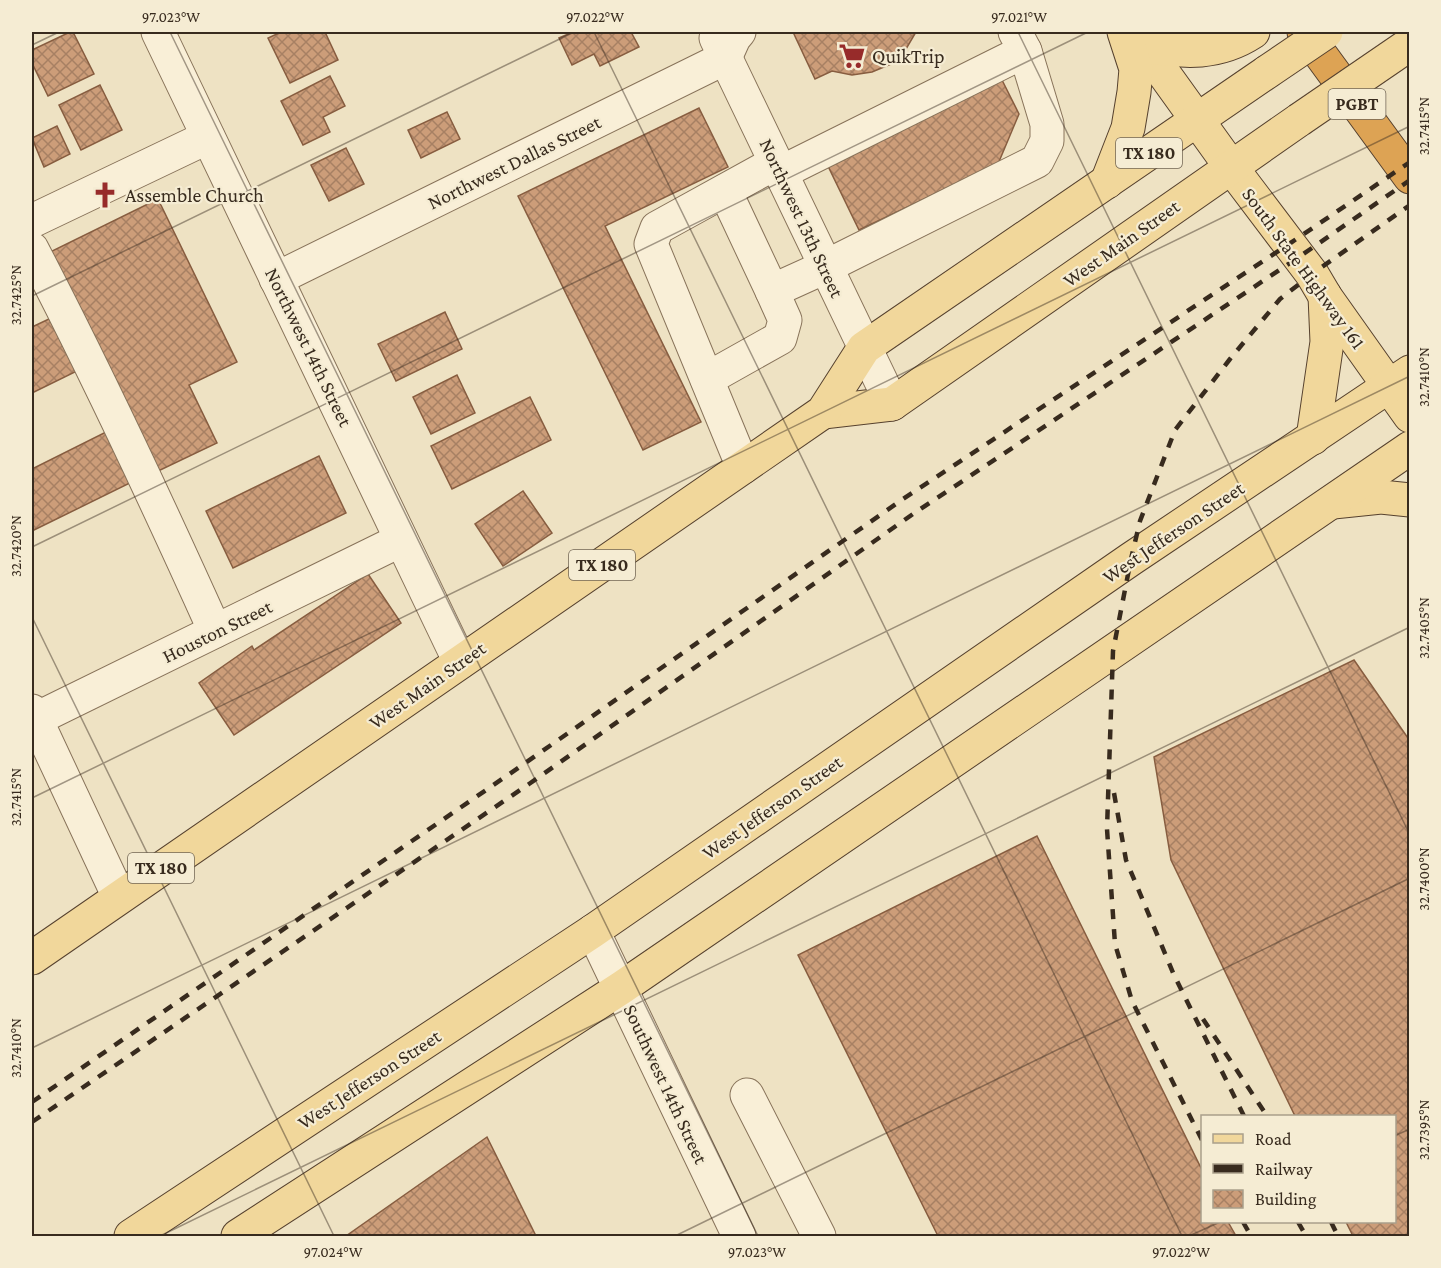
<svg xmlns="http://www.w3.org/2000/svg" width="1441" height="1268" font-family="'Crimson Pro',serif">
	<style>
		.building { fill: url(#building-cross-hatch); stroke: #875d40; stroke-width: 1.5 }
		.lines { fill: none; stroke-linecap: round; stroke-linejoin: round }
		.minor-casing { stroke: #88735a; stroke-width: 35 }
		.major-casing { stroke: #56412e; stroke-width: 35 }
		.highway-casing { stroke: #56412e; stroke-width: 35 }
		.minor { stroke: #f9efd7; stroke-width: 33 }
		.major { stroke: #f1d79b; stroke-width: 33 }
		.highway { stroke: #dda354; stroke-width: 33 }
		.rail { stroke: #382b1e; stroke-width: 4.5; stroke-dasharray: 10 10; stroke-linecap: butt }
		.major-bridge-casing { stroke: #56412e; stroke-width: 35; stroke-linecap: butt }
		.major-bridge { stroke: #f1d79b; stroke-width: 33 }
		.ticks { fill: none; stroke: #382b1e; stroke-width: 1.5; stroke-opacity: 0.45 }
		.labels { text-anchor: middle; stroke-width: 4.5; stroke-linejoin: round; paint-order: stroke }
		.shield { fill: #f5ecd3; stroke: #716554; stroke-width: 1.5 }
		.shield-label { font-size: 18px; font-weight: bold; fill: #382b1e }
		.poi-label { font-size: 20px; fill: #382b1e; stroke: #f5ecd3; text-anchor: start }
		.street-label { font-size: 20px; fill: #382b1e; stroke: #f5ecd3 }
		.neatline { fill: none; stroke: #382b1e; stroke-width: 2 }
		.ticks-label { font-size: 15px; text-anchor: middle; fill: #382b1e }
	</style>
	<defs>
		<pattern id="building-cross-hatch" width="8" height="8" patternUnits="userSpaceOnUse" patternTransform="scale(1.5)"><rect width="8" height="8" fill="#cc9d79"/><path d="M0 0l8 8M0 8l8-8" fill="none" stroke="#a78063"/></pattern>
	</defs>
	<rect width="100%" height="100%" fill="#eee2c3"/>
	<g class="building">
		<path d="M70,32H73L94,74L48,96L32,63V50Z"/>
		<path d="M281,32H325L338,60L290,83L268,38Z"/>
		<path d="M573,32H631L639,47L600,66L594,54L572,65L559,38Z"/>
		<path d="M793,32H916L906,49L891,64L872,72L852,75L832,71L815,79Z"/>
		<path d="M330,76L345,106L323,117L330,132L303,145L281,101Z"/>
		<path d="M1002,80L1019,114L998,164L859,230L827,164Z"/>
		<path d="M100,85L122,130L81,150L59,105Z"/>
		<path d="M699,108L728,167L605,226L701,422L643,450L518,196Z"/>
		<path d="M447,112L460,139L421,158L408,130Z"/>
		<path d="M57,126L70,154L44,167L32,138Z"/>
		<path d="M346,148L364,184L329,201L311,165Z"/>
		<path d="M158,199L237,362L189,385L217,443L154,473L48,253Z"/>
		<path d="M445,312L462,349L396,381L378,344Z"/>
		<path d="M51,318L77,371L32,393V327Z"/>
		<path d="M457,375L475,413L431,434L413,397Z"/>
		<path d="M530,397L551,440L452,489L431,446Z"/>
		<path d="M108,431L132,482L32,531V469Z"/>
		<path d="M319,456L346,513L233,568L206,511Z"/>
		<path d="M523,491L552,533L503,566L475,524Z"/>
		<path d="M368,574L401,623L234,735L199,683L252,646L254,650Z"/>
		<path d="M1354,660L1410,741V1236H1353L1346,1222H1394V1116H1295L1171,860L1154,757Z"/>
		<path d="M1037,836L1202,1170V1222H1228L1236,1236H938L798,955Z"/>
		<path d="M487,1137L536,1236H346Z"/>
	</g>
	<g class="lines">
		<g class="minor-casing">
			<g id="minor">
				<path d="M158,32L460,662"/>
				<path d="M716,38L892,404"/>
				<path d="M780,173L1025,51L1015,32"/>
				<path d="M725,191L772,291"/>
				<path d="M32,221L208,137"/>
				<path d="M32,249C97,374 157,502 215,631"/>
				<path d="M276,279L725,58L734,38L739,32"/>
				<path d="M707,379L780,338L785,320L772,291L825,267L1037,161L1047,141V124L1025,51"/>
				<path d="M743,467L651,244L657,228L775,163"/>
				<path d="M32,711L119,897"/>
				<path d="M32,721L401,540"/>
				<path d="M593,931L739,1236"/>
				<path d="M747,1095L819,1236"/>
			</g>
		</g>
		<g class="major-casing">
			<g id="major">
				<path d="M1134,32L1231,167L1312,274L1325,296L1410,416"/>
				<path d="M1146,47C1185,52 1218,55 1253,32"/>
				<path d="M1107,182L1128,128L1134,92L1136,69L1124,32"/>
				<path d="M823,412L892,404L1299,120"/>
				<path d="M1313,438L1327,342L1325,296"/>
				<path d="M1333,502L1381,497L1410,500"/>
				<path d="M32,958L823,412L864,348L1267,72"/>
				<path d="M131,1236L593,931L1131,559L1410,372"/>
				<path d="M238,1236L621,988L1410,448"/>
			</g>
		</g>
		<g class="highway-casing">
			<path id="highway" d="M1304,32L1410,177"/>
		</g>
		<use href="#minor" class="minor"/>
		<use href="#major" class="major"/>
		<use href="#highway" class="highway"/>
		<g class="rail">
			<path d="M1114,793L1126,860L1174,975L1244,1116"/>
			<path d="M1203,1019L1267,1116"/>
			<path d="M32,1102L521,766L903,499L1289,244L1410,162"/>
			<path d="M32,1122L529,784L913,514L1299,257L1410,180"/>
			<path d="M1202,1140L1132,1001L1115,944L1107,829L1113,651L1131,559L1140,521L1175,430L1230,359L1280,299L1312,274L1410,205"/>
			<path d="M1243,1222L1251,1236"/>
			<path d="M1298,1222L1306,1236"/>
			<path d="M1331,1222L1338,1236"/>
		</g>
		<g class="major-bridge-casing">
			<g id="major-bridge">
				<path d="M1267,72L1326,32"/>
				<path d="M1299,120L1410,44"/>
			</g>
		</g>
		<use href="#major-bridge" class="major-bridge"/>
	</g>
	<path class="ticks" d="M170,32L758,1236M594,32L1182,1236M1018,32L1410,835M32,45L59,32M32,296L574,32M32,547L1088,32M32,617L334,1236M32,798L1410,126M32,1048L1410,376M1394,1136L1410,1129M160,1236L1410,627M675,1236L1410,878M1189,1236L1220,1222"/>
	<defs>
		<g id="supermarket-bare" transform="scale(2.07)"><path d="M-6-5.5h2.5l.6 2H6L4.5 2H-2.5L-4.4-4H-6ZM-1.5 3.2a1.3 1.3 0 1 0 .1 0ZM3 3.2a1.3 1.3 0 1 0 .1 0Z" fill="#972b2a" stroke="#f5ecd3" stroke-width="2.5" paint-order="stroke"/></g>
		<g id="church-bare" transform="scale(2.07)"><path d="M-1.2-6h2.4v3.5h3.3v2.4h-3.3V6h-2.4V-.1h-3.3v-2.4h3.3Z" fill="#972b2a" stroke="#f5ecd3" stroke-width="2.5" paint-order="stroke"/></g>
	</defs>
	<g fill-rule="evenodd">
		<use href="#supermarket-bare" x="852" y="56"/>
		<use href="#church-bare" x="105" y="195"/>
	</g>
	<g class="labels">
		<g class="shield">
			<rect x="1328.5" y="89" width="57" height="30" rx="4.5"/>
			<rect x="1116" y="138" width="66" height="30" rx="4.5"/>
			<rect x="569" y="550" width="66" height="30" rx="4.5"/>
			<rect x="128" y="853" width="66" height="30" rx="4.5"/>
		</g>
		<g class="shield-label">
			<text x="1357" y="110">PGBT</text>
			<text x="1149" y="159">TX 180</text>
			<text x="602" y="571">TX 180</text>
			<text x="161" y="874">TX 180</text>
		</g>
		<g class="poi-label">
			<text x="872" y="63">QuikTrip</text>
			<text x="125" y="202">Assemble Church</text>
		</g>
		<g class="street-label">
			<text transform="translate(514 162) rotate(-26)" y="7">Northwest Dallas Street</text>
			<text transform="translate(802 218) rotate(65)" y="7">Northwest 13th Street</text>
			<text transform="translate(1121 243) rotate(-35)" y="7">West Main Street</text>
			<text transform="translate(1304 268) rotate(54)" y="7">South State Highway 161</text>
			<text transform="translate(309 347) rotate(64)" y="7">Northwest 14th Street</text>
			<text transform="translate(1173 532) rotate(-34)" y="7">West Jefferson Street</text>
			<text transform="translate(217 631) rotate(-26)" y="7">Houston Street</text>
			<text transform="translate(427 685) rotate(-35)" y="7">West Main Street</text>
			<text transform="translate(772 807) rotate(-35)" y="7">West Jefferson Street</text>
			<text transform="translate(369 1079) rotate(-33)" y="7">West Jefferson Street</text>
			<text transform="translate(666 1084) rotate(65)" y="7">Southwest 14th Street</text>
		</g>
	</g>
	<rect width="1441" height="1268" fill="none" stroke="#f5ecd3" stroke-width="66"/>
	<rect x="1201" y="1115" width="195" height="108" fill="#f5ecd3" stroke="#a99f8b" stroke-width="1.5"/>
	<rect x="1213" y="1134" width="30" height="9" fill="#f1d79b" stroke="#a99f8b" stroke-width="1.5"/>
	<text x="1255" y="1145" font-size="18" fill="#382b1e">Road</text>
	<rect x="1213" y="1164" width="30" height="9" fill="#382b1e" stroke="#a99f8b" stroke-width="1.5"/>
	<text x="1255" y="1175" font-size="18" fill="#382b1e">Railway</text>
	<rect x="1213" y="1190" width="30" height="18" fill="url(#building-cross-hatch)" stroke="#a99f8b" stroke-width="1.5"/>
	<text x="1255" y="1205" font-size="18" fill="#382b1e">Building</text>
	<rect x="33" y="33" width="1375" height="1202" class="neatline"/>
	<g class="ticks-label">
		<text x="171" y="22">97.023°W</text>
		<text x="595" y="22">97.022°W</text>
		<text x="1019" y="22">97.021°W</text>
		<text transform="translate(1424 126) rotate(-90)" y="5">32.7415°N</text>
		<text transform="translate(16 295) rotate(-90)" y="5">32.7425°N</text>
		<text transform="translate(1424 377) rotate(-90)" y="5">32.7410°N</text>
		<text transform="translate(16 546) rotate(-90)" y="5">32.7420°N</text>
		<text transform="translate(1424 628) rotate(-90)" y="5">32.7405°N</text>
		<text transform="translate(16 797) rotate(-90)" y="5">32.7415°N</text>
		<text transform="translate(1424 879) rotate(-90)" y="5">32.7400°N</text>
		<text transform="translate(16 1048) rotate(-90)" y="5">32.7410°N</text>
		<text transform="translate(1424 1130) rotate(-90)" y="5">32.7395°N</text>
		<text x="333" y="1257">97.024°W</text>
		<text x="757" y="1257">97.023°W</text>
		<text x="1181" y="1257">97.022°W</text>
	</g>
</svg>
